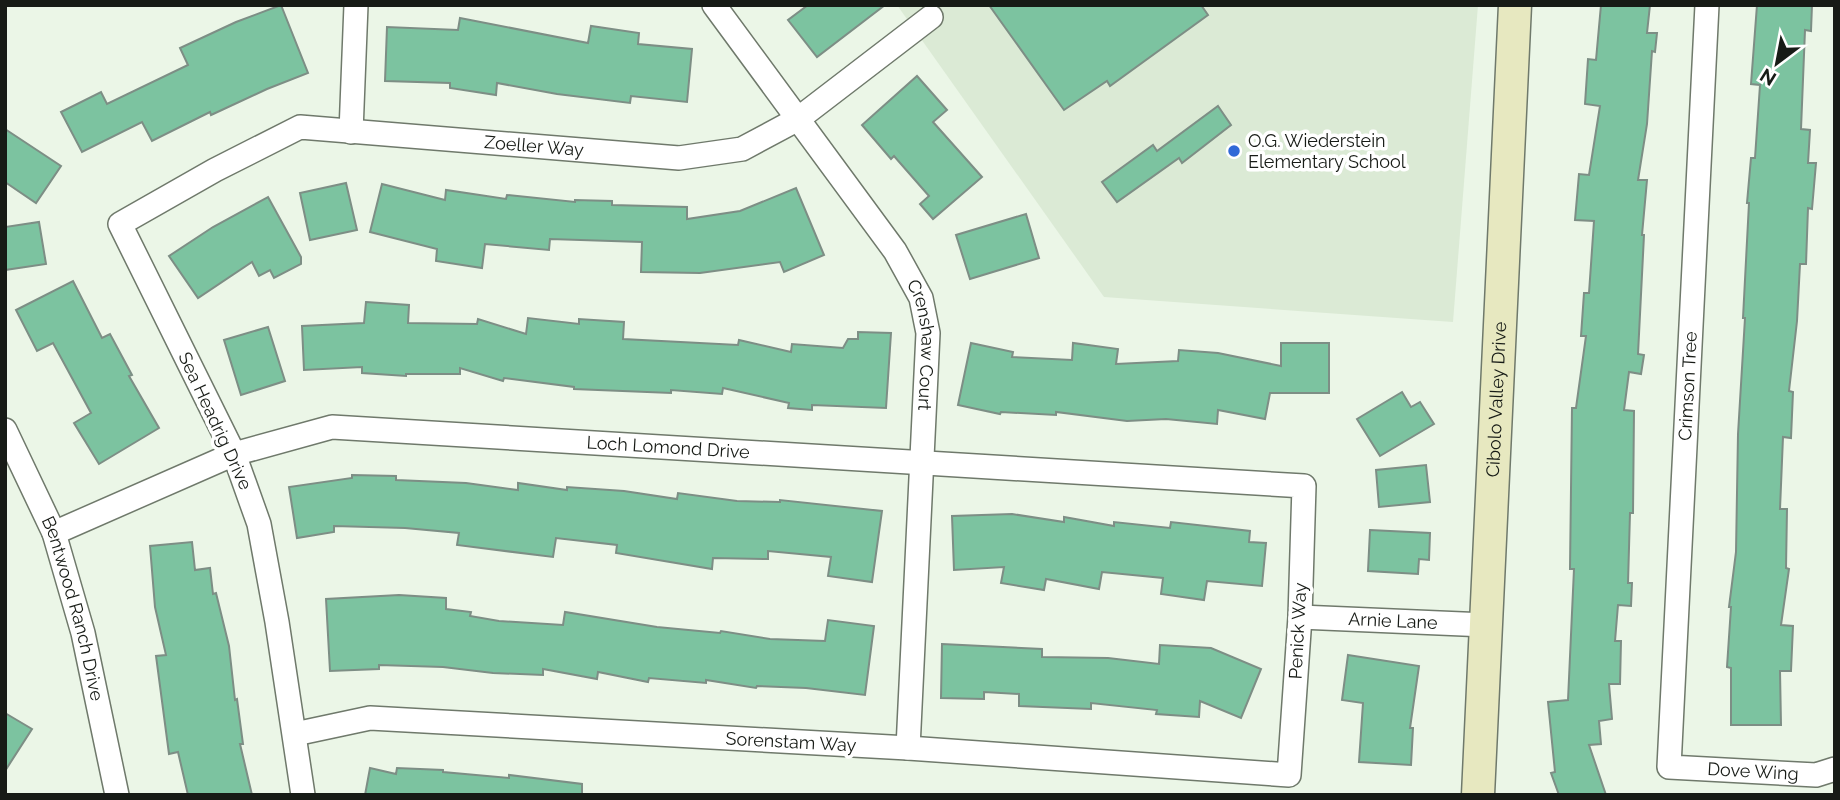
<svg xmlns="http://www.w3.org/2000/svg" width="1840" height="800" font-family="Raleway,sans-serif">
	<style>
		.built { fill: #dbead5 }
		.building { fill: #7cc3a0; stroke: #7d8e85; stroke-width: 2 }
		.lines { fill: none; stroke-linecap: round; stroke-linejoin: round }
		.street-casing { stroke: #6f796b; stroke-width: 26 }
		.secondary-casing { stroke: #6f796b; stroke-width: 35 }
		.street { stroke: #fff; stroke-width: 23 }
		.secondary { stroke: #e7e8c0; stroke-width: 32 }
		.poi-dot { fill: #3069d7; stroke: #fff; stroke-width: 2.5 }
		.labels { text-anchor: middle; stroke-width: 7; stroke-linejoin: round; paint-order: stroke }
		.poi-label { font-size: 18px; fill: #171b16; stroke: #fff; text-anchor: start }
		.street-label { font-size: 18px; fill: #171b16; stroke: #fff }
	</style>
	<rect width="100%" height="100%" fill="#ebf6e7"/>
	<path class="built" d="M897,5H1478L1453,322L1104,297Z"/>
	<g class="building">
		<path d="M281,5L308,73L267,89L211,115L210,112L152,141L142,122L82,152L61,112L101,92L107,104L188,65L180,48L236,22Z"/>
		<path d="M808,5H885L817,57L788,20Z"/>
		<path d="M989,5H1201L1208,15L1110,86L1107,81L1064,110Z"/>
		<path d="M1601,5H1650L1647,33H1657L1655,52L1652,51L1647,124L1638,180H1647L1642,235H1644L1638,354L1644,355L1641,374L1629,372L1624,410L1634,411L1633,513H1630L1628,583H1632L1631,606L1618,605L1615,641H1621L1620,684H1609L1612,719L1599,721L1601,744L1589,745L1606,795H1559L1551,773L1555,772L1548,702L1568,700L1574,569H1570L1572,408H1576L1586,336H1581L1584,293H1589L1594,221L1575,220L1579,174L1589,175L1600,106L1585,104L1588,59L1596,60Z"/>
		<path d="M1757,5H1812L1811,31L1805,30L1801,129L1810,130L1808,163H1816L1812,209L1808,208L1806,264H1800L1797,321L1789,391L1793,392L1791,438L1783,437L1780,509H1787L1786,568L1789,569L1781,625L1793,626L1791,671H1780L1781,725H1731V668L1727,667L1731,607H1729L1736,552L1738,434L1745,318H1743L1749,203H1747L1751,158H1755L1760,85L1751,84Z"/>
		<path d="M460,18L588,43L591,26L639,33L638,44L692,49L687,102L631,96L630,103L557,94L497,83L496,95L450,88V83L385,81L387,27L458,30Z"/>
		<path d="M917,76L947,110L933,122L982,177L933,219L920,204L929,196L894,156L891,159L862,125Z"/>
		<path d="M1218,106L1231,125L1182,163L1179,158L1117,202L1102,182L1153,145L1157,151Z"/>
		<path d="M5,129L61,166L36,203L5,182Z"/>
		<path d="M346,183L357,230L310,240L300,193Z"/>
		<path d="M382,184L445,200L446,190L506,199L507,195L575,202V200L612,201V205L687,207V219L740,211L796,188L824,255L784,272L780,262L700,273L641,272L642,242L550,239L549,250L485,244L482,268L436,261L437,249L370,232Z"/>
		<path d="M268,197L301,257V264L274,278L270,270L259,276L252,262L198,298L169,256L213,227Z"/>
		<path d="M1026,214L1039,258L970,279L956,235Z"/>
		<path d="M39,222L46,264L5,270V227Z"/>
		<path d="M73,281L102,338L110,334L132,375L129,376L159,428L99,464L74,423L91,413L53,343L37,351L16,310Z"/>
		<path d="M366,302L409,305L408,323L477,324L478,319L526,334L528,318L579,324V319L624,322L623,339L738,345L739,340L791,352L792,344L843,348L848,339H858V332L891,333L886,408L812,405V410L788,408L789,403L723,388L722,394L671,390V393L574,389V387L504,378L503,381L460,368V374H406V376L362,373V367L304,370L302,326L364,323Z"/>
		<path d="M268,327L285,381L241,395L224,340Z"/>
		<path d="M971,343L1013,352L1012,357L1072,360L1073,343L1118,349L1116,364L1178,361L1179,350L1218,353L1281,366V343H1329V393H1270L1265,419L1218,410L1217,424L1166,419L1127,421L1056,412V415L1001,412L1000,414L958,405Z"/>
		<path d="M1402,392L1411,407L1420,402L1434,424L1380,456L1357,419Z"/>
		<path d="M1426,465L1430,502L1379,507L1376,470Z"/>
		<path d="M352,475L396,476V480L466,483L518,490V483L567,490V487L624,491L677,499L678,493L737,501L780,502V500L882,511L872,582L828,576L831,557L768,551V559L713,558L712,569L616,553L617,545L556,538L553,557L457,545L459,533L405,528L334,526V532L297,538L289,487L352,478Z"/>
		<path d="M1012,514L1064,522V517L1114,526V522L1170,528L1171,522L1250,531L1249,542L1266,543L1262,586L1207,581L1204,600L1161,594L1163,578L1102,572L1099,589L1046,579L1044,590L1001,583L1004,567L954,570L952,516Z"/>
		<path d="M1370,530L1430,533L1429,560L1419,559L1418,574L1368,571Z"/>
		<path d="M192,542L195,570L210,568L213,594L216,593L229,646L235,700L237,699L243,744H240L252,795H188L178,752L169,754L156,656L166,655L155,607L150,546Z"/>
		<path d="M399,595L446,598V609L471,612L470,616L499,621L563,625L565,612L657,627L720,633L721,631L770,639L825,641L828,620L874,626L865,695L806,688L757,686L756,688L706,680V683L649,678L648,682L598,672L597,679L543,669V675L493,673L443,667L379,665V669L330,671L326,599Z"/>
		<path d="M942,644L1042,649V657L1108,658L1159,664L1160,645L1211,648L1261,669L1241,718L1200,701L1199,717L1156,714L1157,710L1091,703V709L1019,706V694L984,692V699L941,698Z"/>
		<path d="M1348,655L1419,666L1410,728H1413L1411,765L1359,762L1363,703L1342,700Z"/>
		<path d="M5,713L32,729L5,771Z"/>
		<path d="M370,768L396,774L397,768L443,770V772L509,778V775L582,784V795H365Z"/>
	</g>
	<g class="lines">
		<g class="street-casing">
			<g id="street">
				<path id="s1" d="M714,5L895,251L921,298L928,333L908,748"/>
				<path id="s2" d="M1707,5L1669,767L1816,775L1835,769"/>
				<path d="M351,132L356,5"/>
				<path id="s3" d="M5,430L54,533L83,633L117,795"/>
				<path id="s4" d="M54,533L234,454L332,427L1304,486L1300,617L1289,775L908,748L370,718L295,734"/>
				<path id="s5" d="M1300,617L1486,625"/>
				<path id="s6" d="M303,795L277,622L259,524L234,454L120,224L215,170L300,127L679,158L742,149L798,119L931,17"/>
			</g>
		</g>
		<g class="secondary-casing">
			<g id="secondary">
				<path id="s7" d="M1478,795L1515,5"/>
			</g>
		</g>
		<use href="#street" class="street"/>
		<use href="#secondary" class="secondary"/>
	</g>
	<circle class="poi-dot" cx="1234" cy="151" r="7"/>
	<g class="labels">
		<g class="poi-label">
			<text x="1248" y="147">O.G. Wiederstein<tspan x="1248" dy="21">Elementary School</tspan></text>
		</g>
		<g class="street-label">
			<text dy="6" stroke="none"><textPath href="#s6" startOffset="1045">Zoeller Way</textPath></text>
			<text dy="6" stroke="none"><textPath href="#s1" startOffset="406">Crenshaw Court</textPath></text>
			<text transform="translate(1688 386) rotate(-87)" y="6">Crimson Tree</text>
			<text dy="6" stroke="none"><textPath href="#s7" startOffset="396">Cibolo Valley Drive</textPath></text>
			<text transform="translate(215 421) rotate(65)" y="6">Sea Headrig Drive</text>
			<text dy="6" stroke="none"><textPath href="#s4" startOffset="635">Loch Lomond Drive</textPath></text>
			<text dy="6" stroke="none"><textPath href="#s3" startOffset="192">Bentwood Ranch Drive</textPath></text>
			<text dy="6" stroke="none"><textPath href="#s5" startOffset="93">Arnie Lane</textPath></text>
			<text transform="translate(1298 631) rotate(-87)" y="6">Penick Way</text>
			<text transform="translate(791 742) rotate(3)" y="6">Sorenstam Way</text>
			<text dy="6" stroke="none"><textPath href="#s2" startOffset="847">Dove Wing</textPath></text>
		</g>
	</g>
	<rect width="1840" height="800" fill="none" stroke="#171b16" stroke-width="14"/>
	<g transform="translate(1777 63) rotate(212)" stroke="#ffffff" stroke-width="5" paint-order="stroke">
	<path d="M0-5L12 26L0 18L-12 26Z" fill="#171b16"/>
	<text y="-10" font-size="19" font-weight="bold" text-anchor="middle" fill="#171b16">N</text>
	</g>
</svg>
